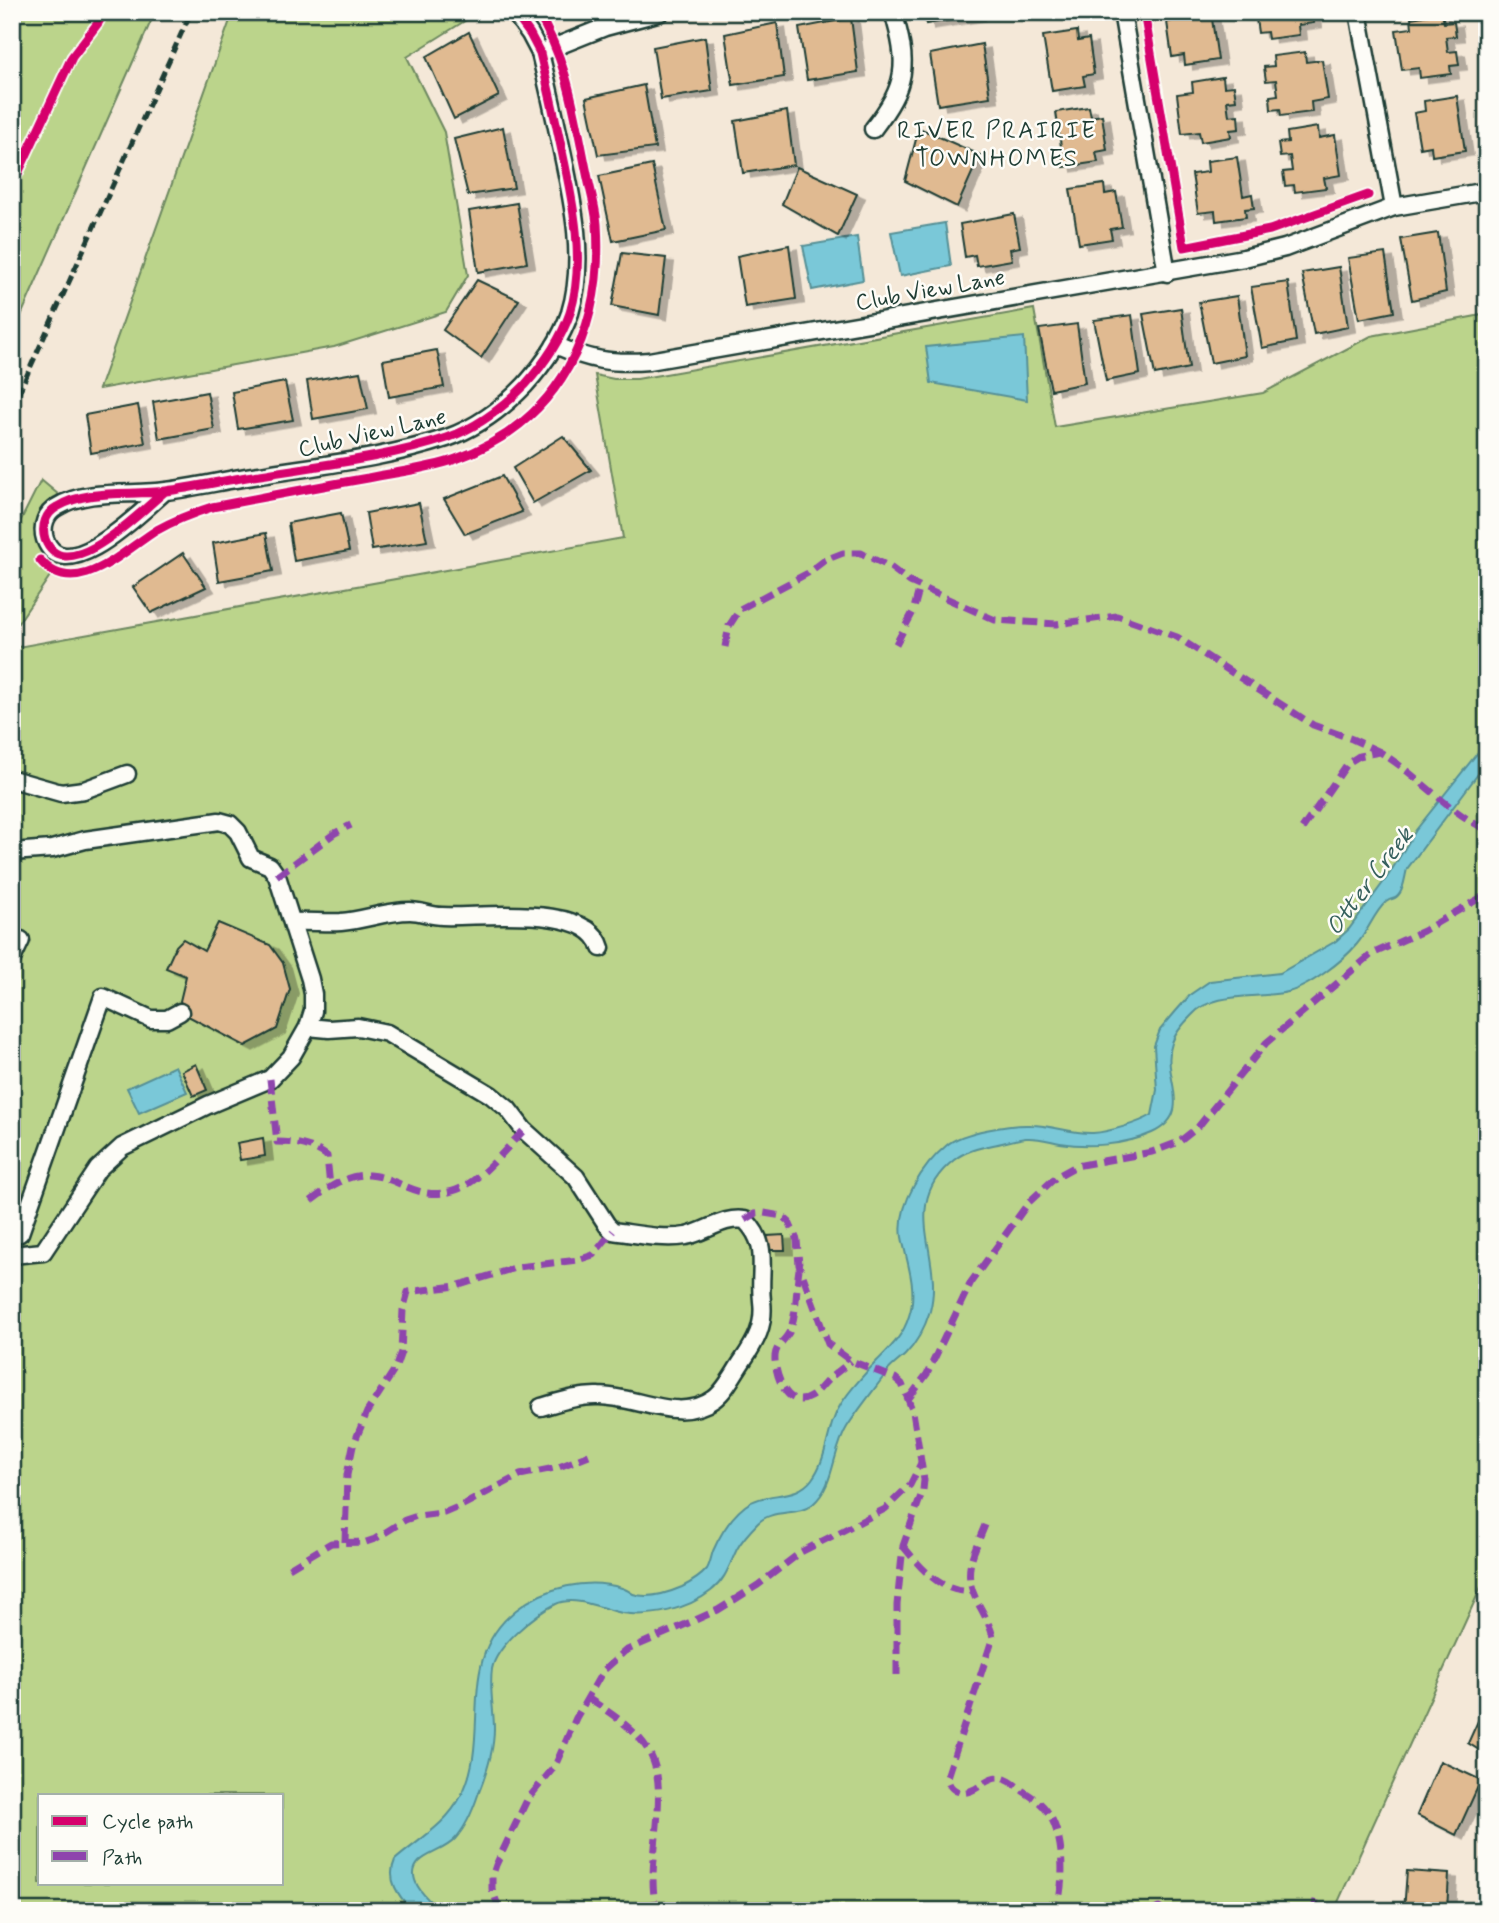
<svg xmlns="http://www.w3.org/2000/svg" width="1499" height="1923" font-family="Mynerve,sans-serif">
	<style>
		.green { fill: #bbd48b; stroke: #6d8860; stroke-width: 2; fill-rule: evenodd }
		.water { fill: #7ac8d8; stroke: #569096; stroke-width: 2 }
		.building { fill: #e0ba91; stroke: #1f3d34; stroke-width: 2; filter: url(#shadow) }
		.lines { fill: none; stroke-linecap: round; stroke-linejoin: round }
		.minor-casing { stroke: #1f3d34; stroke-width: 21 }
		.minor { stroke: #fdfcf7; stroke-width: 16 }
		.rail { stroke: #1f3d34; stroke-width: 5; stroke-dasharray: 10 5; stroke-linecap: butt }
		.quiet { stroke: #8e44ad; stroke-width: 7; stroke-dasharray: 14 7; stroke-linecap: butt }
		.cycleway-casing { stroke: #fdfcf7; stroke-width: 13 }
		.cycleway { stroke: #d6006c; stroke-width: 9 }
		.labels { text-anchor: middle; stroke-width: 5; stroke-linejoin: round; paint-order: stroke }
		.street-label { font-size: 23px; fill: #1f3d34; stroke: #fdfcf7 }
		.neighbourhood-label { font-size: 24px; letter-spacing: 2px; fill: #1f3d34; stroke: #fdfcf7 }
		.water-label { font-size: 24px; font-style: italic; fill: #36605d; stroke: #fdfcf7 }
	</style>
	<defs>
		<filter id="shadow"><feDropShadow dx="8" dy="4.5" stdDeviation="0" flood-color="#0004"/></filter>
	</defs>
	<rect width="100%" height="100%" fill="#f4e8d8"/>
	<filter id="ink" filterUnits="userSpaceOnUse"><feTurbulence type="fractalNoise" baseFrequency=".0143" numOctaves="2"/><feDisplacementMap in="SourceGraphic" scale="14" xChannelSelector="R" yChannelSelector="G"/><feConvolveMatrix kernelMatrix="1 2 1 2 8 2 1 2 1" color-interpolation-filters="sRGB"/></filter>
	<g filter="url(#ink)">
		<g class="green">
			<path d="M12,12H155L12,336Z"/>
			<path d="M233,12H479L407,57L444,132L468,275L446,312L334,347L99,389Z"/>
			<path d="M1034,309L1055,427L1263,393L1371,336L1487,314V1574L1334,1911H12V648L623,538L595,375L614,379H637ZM40,1795H282V1883H40Z"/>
			<path d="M41,480L59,495C29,507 32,549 58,564L12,632V538Z"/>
		</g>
		<g class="water">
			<path d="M945,223L951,266L900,276L891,232Z"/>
			<path d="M857,237L863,280L812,290L803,246Z"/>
			<path d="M1024,337L1027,400L931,383L926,347Z"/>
			<path d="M1487,741V762L1407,869C1405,876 1404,887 1400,893C1394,902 1394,896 1386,902C1374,912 1368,932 1357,944C1343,961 1309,987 1288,992C1257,999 1213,991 1192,1015C1185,1022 1175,1033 1172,1043C1160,1076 1197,1112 1152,1133C1125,1145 1089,1148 1060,1143C1049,1141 1038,1137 1026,1138C1015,1139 1004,1143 993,1145C979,1148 965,1151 954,1160C897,1205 945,1256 930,1311C925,1327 917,1343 905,1355C899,1361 891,1366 887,1372C874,1390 859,1408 847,1427C832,1451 835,1485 813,1504C798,1517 773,1508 758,1523C751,1530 742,1540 737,1549C729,1566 726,1579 711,1591C688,1609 651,1618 622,1613C602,1609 576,1595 556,1604C535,1614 496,1646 492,1669C489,1689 494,1709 494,1729C494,1750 486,1775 478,1795C473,1810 466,1827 455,1839C445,1850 428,1853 419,1862C403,1879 429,1900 440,1911H412C398,1895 386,1880 395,1860C419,1839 446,1825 461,1796C493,1735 453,1660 516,1610C545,1587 587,1577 622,1588C626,1589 630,1592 633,1594C648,1599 668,1593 682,1587C690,1583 701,1576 707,1569C710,1564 711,1557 713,1551C720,1535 731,1517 745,1506C766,1490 796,1501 812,1479C829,1456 826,1427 841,1404C849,1391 867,1371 877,1361C891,1347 903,1336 909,1316C918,1289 907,1264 902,1237C897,1204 923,1165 947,1145C962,1132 1011,1124 1031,1125C1052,1125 1072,1134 1093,1133C1109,1132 1139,1123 1152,1115L1157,1090L1154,1046L1160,1030L1176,1011L1191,994L1210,981L1280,973L1336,941L1349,929L1388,876L1416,830Z"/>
			<path d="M175,1066L187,1092L139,1113L127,1088Z"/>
		</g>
		<g class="building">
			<path d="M924,12H977V16L926,24Z"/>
			<path d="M1177,12H1211L1218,60L1185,65L1184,55L1172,57L1167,22L1178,20Z"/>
			<path d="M1264,12H1313L1314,23L1298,25L1299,35L1268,39L1267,32L1258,33L1256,19L1265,18Z"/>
			<path d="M1442,13L1444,23L1454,22L1456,36L1446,37L1448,52L1457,51L1459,65L1450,66L1451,74L1420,78L1419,68L1402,70L1396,30L1412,28L1411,18Z"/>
			<path d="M851,18L858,72L807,80L799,28Z"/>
			<path d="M777,23L784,77L733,85L725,34Z"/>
			<path d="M1077,31L1078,41L1089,39L1094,74L1083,76L1085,86L1052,91L1043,36Z"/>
			<path d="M469,32L499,96L454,119L426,57Z"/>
			<path d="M705,37L712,91L661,99L653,47Z"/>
			<path d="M982,44L990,97L938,105L930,54Z"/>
			<path d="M1305,52L1306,62L1322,60L1328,99L1311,102L1312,112L1281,116L1280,109L1271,110L1270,96L1278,95L1276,80L1266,81L1264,67L1274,66L1273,56Z"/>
			<path d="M1223,77L1224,87L1234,86L1236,100L1227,101L1229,116L1238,115L1239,129L1230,130L1231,137L1201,142L1199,132L1182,134L1177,94L1193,92L1192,82Z"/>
			<path d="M644,85L655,148L598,155L586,98Z"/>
			<path d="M1457,96L1465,151L1432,156L1431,146L1420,148L1414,113L1425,111L1424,101Z"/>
			<path d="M1089,107L1091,117L1102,115L1107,150L1096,152L1098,162L1064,167L1056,112Z"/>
			<path d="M787,111L794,165L743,173L735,121Z"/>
			<path d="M503,127L514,188L468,195L454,139Z"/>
			<path d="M1318,127L1319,138L1335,135L1341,175L1324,178L1326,188L1295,192L1294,185L1285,186L1283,172L1292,171L1290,156L1280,157L1278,143L1288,142L1287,132Z"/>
			<path d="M919,128L980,155L957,207L905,181Z"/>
			<path d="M1237,157L1243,196L1252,194L1254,208L1245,209L1246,217L1216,221L1215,211L1198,213L1192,174L1208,172L1207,161Z"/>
			<path d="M652,165L666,230L613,241L599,176Z"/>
			<path d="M797,167L857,194L838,236L782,204Z"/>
			<path d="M1104,184L1105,194L1116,192L1122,227L1110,229L1112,239L1079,244L1070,189Z"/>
			<path d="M517,203L527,263L478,272L469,211Z"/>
			<path d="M1014,214L1020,247L1010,249L1012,260L977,266L975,255L965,257L960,224Z"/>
			<path d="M1438,233L1446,292L1412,300L1401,239Z"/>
			<path d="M789,245L796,299L745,307L737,256Z"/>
			<path d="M622,253L666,258L659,315L612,306Z"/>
			<path d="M1385,253L1394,312L1359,319L1348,258Z"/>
			<path d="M1339,267L1348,327L1314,334L1302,273Z"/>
			<path d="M477,280L519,300L481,358L443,330Z"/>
			<path d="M1288,282L1296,341L1262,348L1251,287Z"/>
			<path d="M1237,296L1245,356L1211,363L1199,302Z"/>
			<path d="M1181,308L1189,368L1155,375L1143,314Z"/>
			<path d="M1132,315L1140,374L1106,381L1094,320Z"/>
			<path d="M1077,324L1085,383L1051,390L1039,329Z"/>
			<path d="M437,350L444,387L389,397L383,360Z"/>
			<path d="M360,372L368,409L313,419L307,381Z"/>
			<path d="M285,382L293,420L238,429L232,392Z"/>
			<path d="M207,392L214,429L159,439L153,402Z"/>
			<path d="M138,405L145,443L91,453L85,415Z"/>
			<path d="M563,436L591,470L533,503L513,468Z"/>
			<path d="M502,476L522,512L465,534L444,499Z"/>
			<path d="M419,503L427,541L372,550L366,513Z"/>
			<path d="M341,513L349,551L294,561L288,523Z"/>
			<path d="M266,533L273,571L219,581L213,543Z"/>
			<path d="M183,553L206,587L151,613L133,587Z"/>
			<path d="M218,923L270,945L283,963L290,989L277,1029L245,1046L188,1016L180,1001L186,976L166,968L176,946L183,939L204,951Z"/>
			<path d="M196,1064L207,1090L193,1096L182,1071Z"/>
			<path d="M263,1138L265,1156L240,1160L237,1143Z"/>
			<path d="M784,1235L785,1250H769L767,1236Z"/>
			<path d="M1487,1701V1755L1468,1743Z"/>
			<path d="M1440,1761L1481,1780L1456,1835L1417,1815Z"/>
			<path d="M1407,1871L1449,1874L1447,1911H1404Z"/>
		</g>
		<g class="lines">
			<g class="minor-casing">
				<g id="minor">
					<path d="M1122,12L1167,273"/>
					<path d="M1358,12L1394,207"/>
					<path d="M540,53L605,27L661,12"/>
					<path d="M873,129C907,85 909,65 893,12"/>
					<path d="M555,345C589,360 611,364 649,361L1244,258L1285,248L1394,207L1487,191"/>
					<path d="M164,492C144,509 64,591 45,539C41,526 46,513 57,507C88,488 132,496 166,491C198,487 229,479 260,475C322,465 387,458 447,438C478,427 503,408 525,385C543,365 561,339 570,313C586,262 573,202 562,151C555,118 548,86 540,53L530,34L514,12"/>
					<path d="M12,779L61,793L84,790L127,774"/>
					<path d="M12,852L52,849L85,840L219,821L230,824L238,832L251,858L270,866L277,876L310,979L313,994V1011L308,1027L291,1057L270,1079L208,1105L122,1147L98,1169L43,1252L12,1255"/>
					<path d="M293,922C309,921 325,923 341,922C364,920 387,911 410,911C421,911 431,916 442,916C479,918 589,902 601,948"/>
					<path d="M12,959L21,940"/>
					<path d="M308,1027L329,1029L358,1027L387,1033L491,1095L508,1109L524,1130L576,1177L607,1225L613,1231C637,1234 663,1240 686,1236C706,1232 724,1216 745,1220C771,1246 758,1268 762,1301C765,1325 756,1341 743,1360C734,1373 726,1390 714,1399C680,1424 636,1396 599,1396C579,1395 559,1402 541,1407"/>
					<path d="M12,1230L20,1233L103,997L151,1019H167L180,1012"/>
				</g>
			</g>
			<use href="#minor" class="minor"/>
			<path class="rail" d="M12,408L191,12"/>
			<g class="quiet">
				<path d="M896,644L913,612L920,586"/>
				<path d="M725,647L729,626L740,609L808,573L825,560L843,553H861L890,567L910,582L995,620L1056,624L1117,616L1177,637L1313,725L1352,739L1380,752"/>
				<path d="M1302,829L1348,763L1359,756L1380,752C1418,775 1447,811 1487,830"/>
				<path d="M277,876L335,833L351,825"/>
				<path d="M270,1079L277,1142C296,1142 312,1145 327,1156L330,1187"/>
				<path d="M311,1201C328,1188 346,1174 369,1175C400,1177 418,1203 456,1190C481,1181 506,1148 524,1130"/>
				<path d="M745,1220L755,1214L764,1213L782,1216L789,1222L797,1240L799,1265L828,1344L851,1361L895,1378L902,1384L913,1412L924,1480L923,1490L903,1546L897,1605V1675"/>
				<path d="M799,1269C796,1288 797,1310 791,1328C787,1340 776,1344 775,1356C774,1373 787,1411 810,1397C818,1393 823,1384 830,1378C837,1372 844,1367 851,1361"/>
				<path d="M909,1398L927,1374L971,1282L1029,1202L1056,1177L1076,1166L1152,1152L1179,1142L1198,1127L1266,1043L1372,954L1423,931L1487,894"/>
				<path d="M985,1525C974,1553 961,1571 977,1601C983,1613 990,1624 993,1637L947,1777C949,1785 951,1790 960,1792C976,1795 985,1777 999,1778C1008,1778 1016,1786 1023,1791C1032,1797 1041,1802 1047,1811C1065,1835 1065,1884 1056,1911"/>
				<path d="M345,1542L347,1475L353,1446L367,1412L395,1369L401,1352L403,1310L408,1292L456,1286L518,1267L578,1260L593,1255L613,1231"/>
				<path d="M903,1546C921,1568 942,1594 972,1591"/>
				<path d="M289,1568L331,1543L366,1542L375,1539L405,1520L417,1516L444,1513L463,1505L520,1475L559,1467L589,1455"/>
				<path d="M589,1699C663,1746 663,1764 655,1847C653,1869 651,1889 657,1911"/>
				<path d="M500,1911L492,1889V1877L496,1865L527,1800L555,1766L576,1718L603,1671L625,1651L718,1610L758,1585L801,1552L885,1509L910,1485L921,1463"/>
				<path d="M1153,1911L1159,1908L1163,1911"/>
				<path d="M1314,1911L1316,1900"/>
			</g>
			<g class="cycleway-casing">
				<g id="cycleway">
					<path d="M1144,12L1184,247L1270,230L1368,195"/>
					<path d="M12,186L72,57L98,23L104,12"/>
					<path d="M164,492C144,509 64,591 45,539C41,526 46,513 57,507C88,488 132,496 166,491C198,487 229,479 260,475C322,465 387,458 447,438C478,427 503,408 525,385C543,365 561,339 570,313C586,262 573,202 562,151C555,118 548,86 540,53L530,34L514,12"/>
					<path d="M40,560C75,602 124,550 157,530C175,520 193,513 212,507C264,497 316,487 368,478C397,472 428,469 456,459C560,422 604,330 597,224C596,211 592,196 589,183C576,125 570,63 537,12"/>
				</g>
			</g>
			<use href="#cycleway" class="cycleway"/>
		</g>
	</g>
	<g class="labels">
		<g class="street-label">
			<text transform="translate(930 289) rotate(-10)" y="8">Club View Lane</text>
			<text transform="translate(372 432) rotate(-13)" y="8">Club View Lane</text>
		</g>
		<g class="neighbourhood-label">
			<text x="997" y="138">RIVER PRAIRIE<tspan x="997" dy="28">TOWNHOMES</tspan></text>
		</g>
		<g class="water-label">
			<text transform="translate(1369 881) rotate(-53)" y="8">Otter Creek</text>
		</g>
	</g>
	<rect width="1499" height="1923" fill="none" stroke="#fdfcf7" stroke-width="42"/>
	<rect x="21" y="21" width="1457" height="1881" fill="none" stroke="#1f3d34" stroke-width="2.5" filter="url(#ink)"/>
	<rect x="38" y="1794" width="245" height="91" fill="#fdfcf7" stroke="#a4b0a9" stroke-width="2"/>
	<rect x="52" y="1816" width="35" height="10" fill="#d6006c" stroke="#a4b0a9" stroke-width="2"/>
	<text x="102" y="1828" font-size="21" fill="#1f3d34">Cycle path</text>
	<rect x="52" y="1851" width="35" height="10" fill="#8e44ad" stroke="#a4b0a9" stroke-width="2"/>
	<text x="102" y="1864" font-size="21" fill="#1f3d34">Path</text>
</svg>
